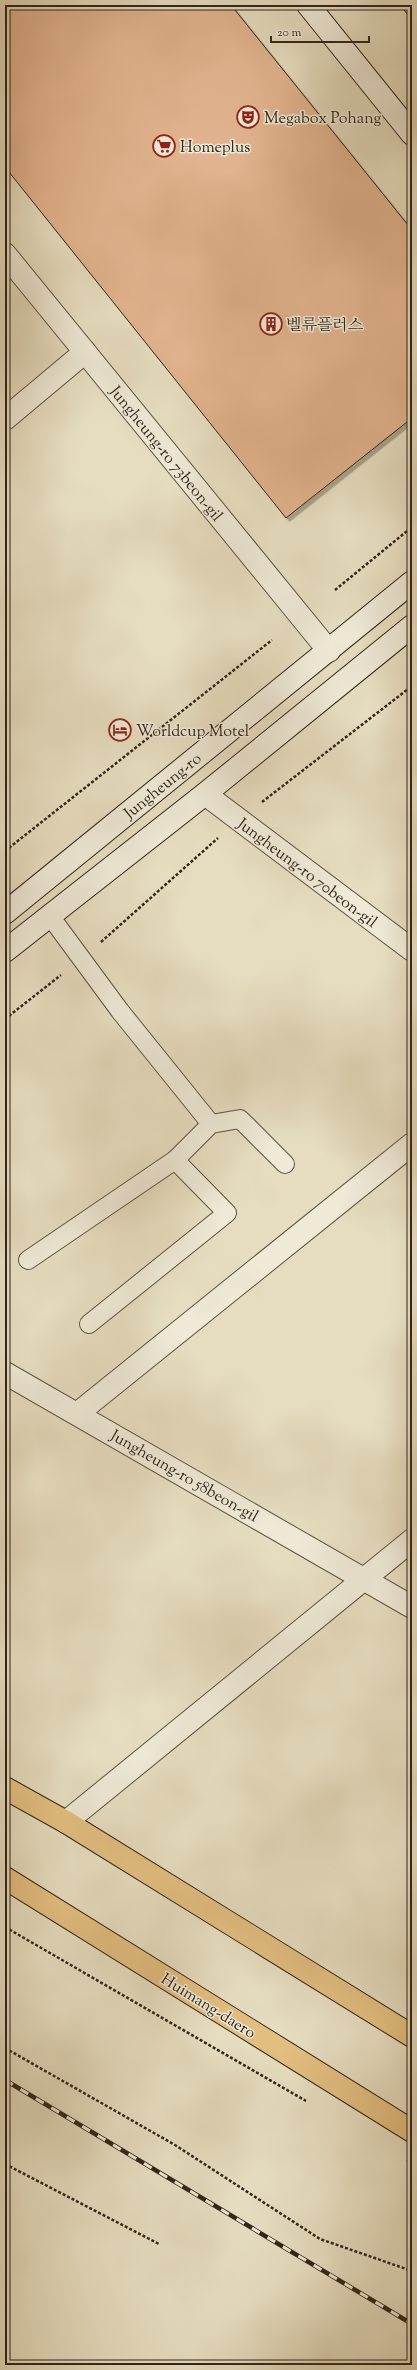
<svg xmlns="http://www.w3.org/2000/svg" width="417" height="2370" font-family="'Sorts Mill Goudy','Noto Serif KR',serif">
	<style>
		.building { fill: #e1b38e; stroke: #302519; filter: url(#shadow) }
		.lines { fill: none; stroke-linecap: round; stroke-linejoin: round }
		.lane-casing { stroke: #5e5343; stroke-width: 20 }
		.street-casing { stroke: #5e5343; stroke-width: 24 }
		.secondary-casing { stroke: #302519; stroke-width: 24 }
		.primary-casing { stroke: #302519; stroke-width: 24 }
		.path { stroke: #302519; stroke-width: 2.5; stroke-dasharray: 3 2; stroke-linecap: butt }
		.lane { stroke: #efe9d6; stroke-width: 18 }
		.street { stroke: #efe9d6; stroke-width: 22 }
		.secondary { stroke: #efe9d6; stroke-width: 22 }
		.primary { stroke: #e3be80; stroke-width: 22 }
		.rail-casing { stroke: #302519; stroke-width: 4.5 }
		.rail { stroke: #efe9d6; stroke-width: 3; stroke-dasharray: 9; stroke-linecap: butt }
		.labels { text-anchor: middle; stroke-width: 3; stroke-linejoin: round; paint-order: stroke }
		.poi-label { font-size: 16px; fill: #302519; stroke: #efe9d6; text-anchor: start }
		.street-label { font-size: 16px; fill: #302519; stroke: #efe9d6 }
	</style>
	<defs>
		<filter id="shadow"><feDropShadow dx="3.5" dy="3.5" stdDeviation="0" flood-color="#0004"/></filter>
	</defs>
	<rect width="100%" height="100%" fill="#e6ddc0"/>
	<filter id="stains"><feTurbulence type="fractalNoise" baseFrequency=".005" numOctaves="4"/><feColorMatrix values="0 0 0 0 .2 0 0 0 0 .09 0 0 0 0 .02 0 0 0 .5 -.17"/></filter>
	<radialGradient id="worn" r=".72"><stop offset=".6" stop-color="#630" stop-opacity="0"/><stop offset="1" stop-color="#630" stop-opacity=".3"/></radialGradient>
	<g class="building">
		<path d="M5,5H231L412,230V418L286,518L5,167Z"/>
		<path d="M400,5H412V20Z"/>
	</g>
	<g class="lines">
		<g class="lane-casing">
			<g id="lane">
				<path d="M50,916L120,1011L211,1124"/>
				<path d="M28,1260L175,1160"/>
				<path d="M89,1324L227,1213L175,1160L211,1124L240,1119L285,1164"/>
			</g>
		</g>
		<g class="street-casing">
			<g id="street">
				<path d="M5,254L329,651"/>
				<path d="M5,419L85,352"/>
				<path d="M205,794L412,950"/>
				<path d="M5,1373L412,1607"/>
				<path d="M78,1413L412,1144"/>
				<path d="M66,1822L412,1540"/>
			</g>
		</g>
		<g class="secondary-casing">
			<g id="secondary">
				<path d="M308,5L412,134"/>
				<path d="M5,913L412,582"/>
				<path d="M5,951L205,794L412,626"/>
			</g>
		</g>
		<g class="primary-casing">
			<g id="primary">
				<path d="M5,1788L66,1822L412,2036"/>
				<path d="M5,1878L412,2131"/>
			</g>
		</g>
		<g class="path">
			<path d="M335,590L412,527"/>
			<path d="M262,802L412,686"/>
			<path d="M5,851L272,640"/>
			<path d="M101,942L218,838"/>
			<path d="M5,1019L61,975"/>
			<path d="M5,1927L306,2101"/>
			<path d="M5,2048L175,2145L320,2239L412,2271"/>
			<path d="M407,2160L412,2163"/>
			<path d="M5,2164L159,2244"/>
		</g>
		<use href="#lane" class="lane"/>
		<use href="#street" class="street"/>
		<use href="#secondary" class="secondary"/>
		<use href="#primary" class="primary"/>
		<g class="rail-casing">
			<path id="rail" d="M5,2080L412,2324"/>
		</g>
		<use href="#rail" class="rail"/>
	</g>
	<defs>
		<g id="theatre-ring" transform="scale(1.15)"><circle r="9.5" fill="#efe9d6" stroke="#8f2418" stroke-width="1.5"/><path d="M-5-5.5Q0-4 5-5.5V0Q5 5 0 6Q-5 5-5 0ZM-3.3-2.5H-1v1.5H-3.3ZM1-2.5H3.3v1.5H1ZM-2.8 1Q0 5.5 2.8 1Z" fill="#8f2418"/></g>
		<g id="supermarket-ring" transform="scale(1.15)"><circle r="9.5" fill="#efe9d6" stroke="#8f2418" stroke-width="1.5"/><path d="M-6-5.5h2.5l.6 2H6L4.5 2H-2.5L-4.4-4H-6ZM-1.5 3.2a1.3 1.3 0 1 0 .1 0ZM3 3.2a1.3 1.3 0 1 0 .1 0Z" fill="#8f2418"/></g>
		<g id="building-ring" transform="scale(1.15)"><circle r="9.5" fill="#efe9d6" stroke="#8f2418" stroke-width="1.5"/><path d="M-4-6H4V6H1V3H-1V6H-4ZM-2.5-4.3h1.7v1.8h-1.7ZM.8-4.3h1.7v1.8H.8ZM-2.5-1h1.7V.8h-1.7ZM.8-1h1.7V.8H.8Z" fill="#8f2418"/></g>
		<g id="hotel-ring" transform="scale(1.15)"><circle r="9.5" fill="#efe9d6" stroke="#8f2418" stroke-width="1.5"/><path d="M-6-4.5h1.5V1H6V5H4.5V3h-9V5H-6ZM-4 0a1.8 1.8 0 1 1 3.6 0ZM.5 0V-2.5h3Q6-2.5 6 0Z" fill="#8f2418"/></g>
	</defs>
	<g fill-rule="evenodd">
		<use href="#theatre-ring" x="248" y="117"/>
		<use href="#supermarket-ring" x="164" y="146"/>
		<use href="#building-ring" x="271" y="324"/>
		<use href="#hotel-ring" x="120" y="730"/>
	</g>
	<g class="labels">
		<g class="poi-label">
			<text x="264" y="123">Megabox Pohang</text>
			<text x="180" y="152">Homeplus</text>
			<text x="286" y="330">벨류플러스</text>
			<text x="136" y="736">Worldcup Motel</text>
		</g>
		<g class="street-label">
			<text transform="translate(167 453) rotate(51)" y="6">Jungheung-ro 73beon-gil</text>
			<text transform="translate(162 785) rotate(-39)" y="6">Jungheung-ro</text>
			<text transform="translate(308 872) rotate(37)" y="6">Jungheung-ro 70beon-gil</text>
			<text transform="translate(185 1475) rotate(30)" y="6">Jungheung-ro 58beon-gil</text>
			<text transform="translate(209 2005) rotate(32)" y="6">Huimang-daero</text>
		</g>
	</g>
	<rect width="417" height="2370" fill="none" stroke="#e6ddc0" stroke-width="20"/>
	<rect x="6" y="6" width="405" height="2358" fill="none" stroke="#302519" stroke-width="2"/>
	<rect x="10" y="10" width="397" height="2350" fill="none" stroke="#302519"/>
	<path d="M271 36v6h98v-6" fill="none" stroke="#302519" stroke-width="2"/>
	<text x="277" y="36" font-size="12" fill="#302519" stroke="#efe9d6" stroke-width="3" paint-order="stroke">20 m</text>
	<rect width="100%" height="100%" filter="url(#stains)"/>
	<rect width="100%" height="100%" fill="url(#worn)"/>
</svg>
